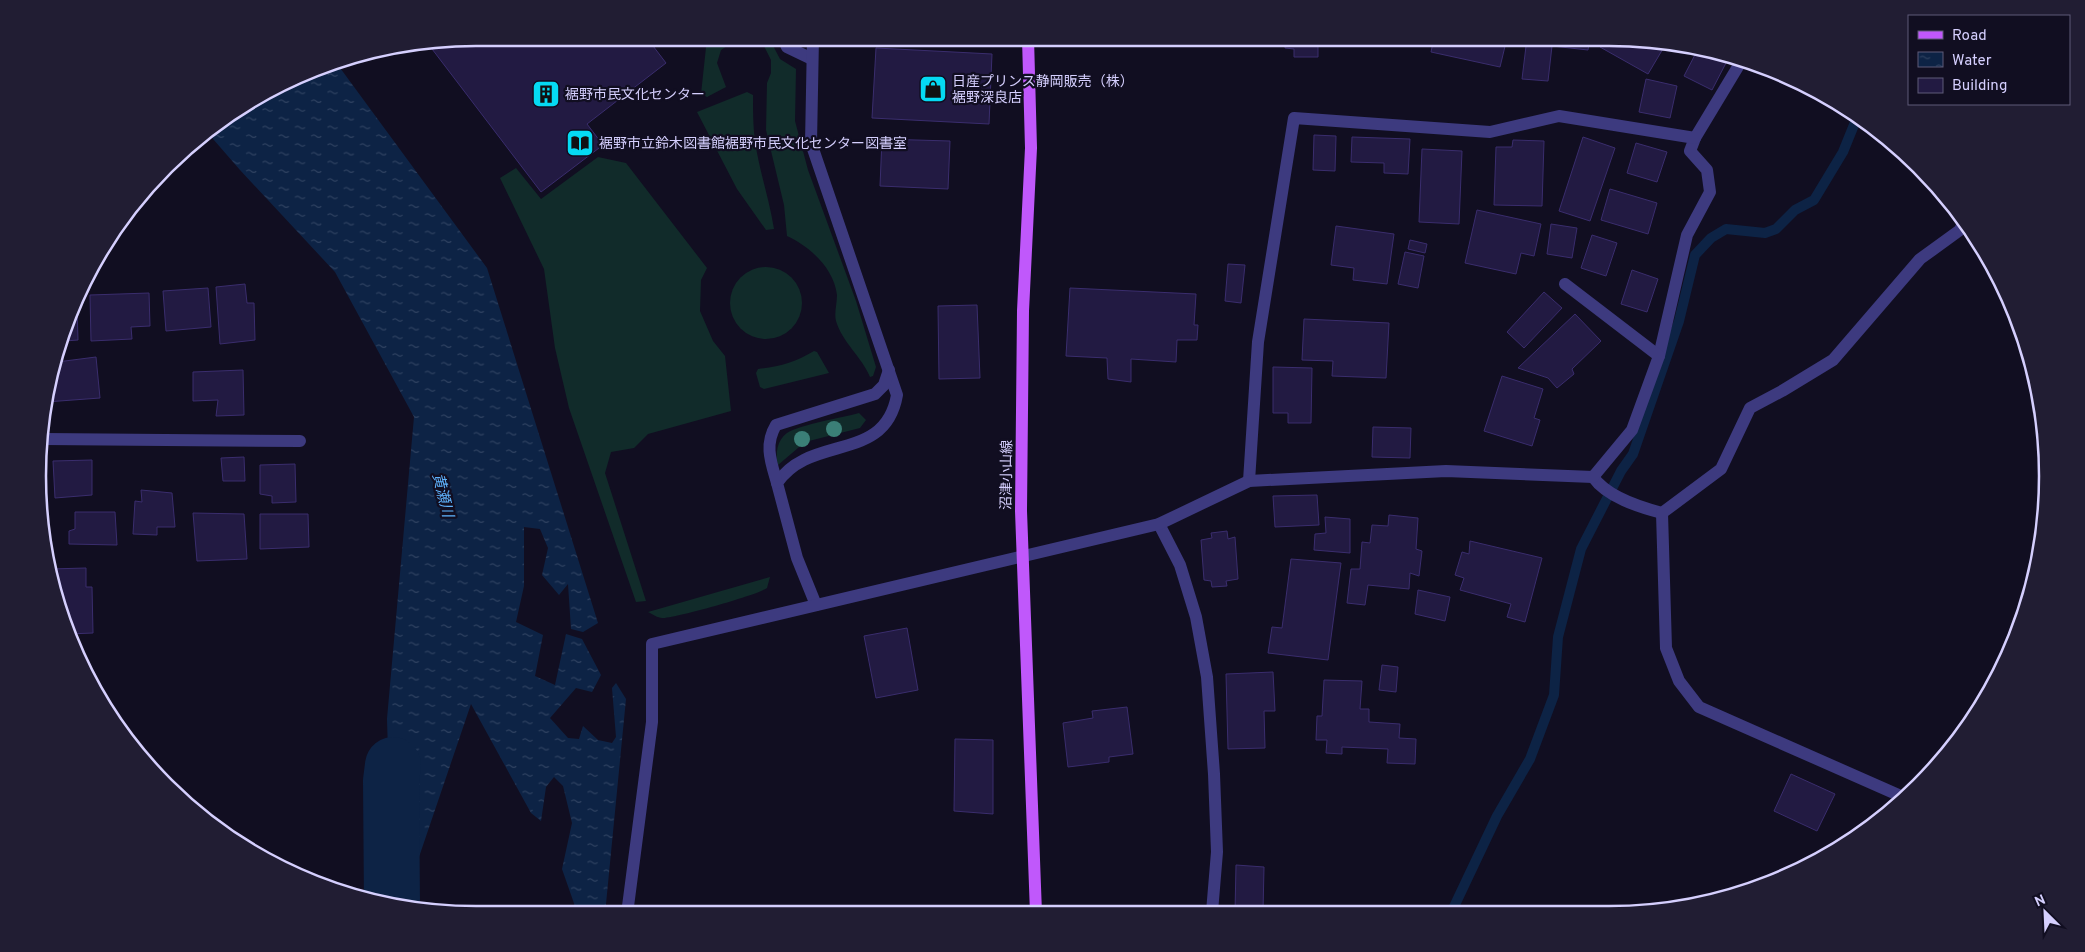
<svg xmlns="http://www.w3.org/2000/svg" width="2085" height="952" font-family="Overpass,'Noto Sans JP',sans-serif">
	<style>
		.grass { fill: #112b2a }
		.water { fill: url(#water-ripples) }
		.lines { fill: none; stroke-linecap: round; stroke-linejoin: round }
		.stream { stroke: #0d2345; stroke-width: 10 }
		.river { stroke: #0d2345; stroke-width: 56 }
		.building { fill: #221a42; stroke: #3a2d6d }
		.minor { stroke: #3d3a7f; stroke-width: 12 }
		.major { stroke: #c058fb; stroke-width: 12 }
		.tree { fill: #3b7f77 }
		.labels { text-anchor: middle; stroke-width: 4.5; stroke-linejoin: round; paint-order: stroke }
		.poi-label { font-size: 14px; fill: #d5cffe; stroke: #110e21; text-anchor: start }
		.street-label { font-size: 14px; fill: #d5cffe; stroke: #110e21 }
		.water-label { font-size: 15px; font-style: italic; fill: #5fb2fc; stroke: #110e21 }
		.rim { fill: none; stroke: #d5cffe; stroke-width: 2.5 }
	</style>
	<defs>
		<pattern id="water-ripples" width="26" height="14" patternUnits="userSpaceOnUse" patternTransform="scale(1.25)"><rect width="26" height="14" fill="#0d2345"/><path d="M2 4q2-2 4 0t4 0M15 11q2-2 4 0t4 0" fill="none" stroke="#2f4261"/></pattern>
	</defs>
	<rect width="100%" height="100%" fill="#110e21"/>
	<g class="grass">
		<path d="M707,38H739L721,50L717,63L726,87L707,97L701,94Z"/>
		<path d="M746,38H769L780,59L796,69L795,121L808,170L856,301L876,367L873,376L870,377C862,357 842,342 836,321C834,314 837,303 837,295C834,268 809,246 787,236L784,205L766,130L767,83L771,73V60L764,46Z"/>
		<path d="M747,92L753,95C753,114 753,134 757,153C762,179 770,203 774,229L766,230L737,189L697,112Z"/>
		<path d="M598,157L626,163L707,268L701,280L700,311L713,341L725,356L731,411L648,434L634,448L611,452L605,473L646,601L636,602L569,408L555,348L544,269L500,178L516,168L541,199Z"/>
		<circle cx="766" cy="303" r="36"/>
		<path d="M814,351L817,352L829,373L764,389L760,387L756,373L758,369C779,367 796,362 814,351Z"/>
		<path d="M859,413L866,420L860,428L805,442L778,465C775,454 777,440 787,433C802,424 841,418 859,413Z"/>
		<path d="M770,577L767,588C757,595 676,618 662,618C658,618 652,614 648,612Z"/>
	</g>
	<path class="water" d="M335,61L487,268L598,623L583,632L571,629L568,584L559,595L542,575L548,548L540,529L524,527V586L516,622L543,635L535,676L555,685L566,634L582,639L601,675L592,692L576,688L550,718L568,738L579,739L583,726L598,740L612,743L616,737L612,688L616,683L626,699L605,914H574L576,909L562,869L572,823L563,786L554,777L546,787L541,821L531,813L471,704L402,907L393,906L387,719L414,417L335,272L240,170L207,132L257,96Z"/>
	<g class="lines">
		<path class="stream" d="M1452,911L1497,816L1530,759L1554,695L1558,637L1581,549L1621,471L1633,454L1679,321L1695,255L1711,238L1726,229L1765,233L1776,229L1795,210L1814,200L1843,152L1858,115"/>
		<path class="river" d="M392,906L391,781L393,765"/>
	</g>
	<g class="building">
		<path d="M476,38H655L650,42L666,63L587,124L603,145L541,192L429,45Z"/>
		<path d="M1286,38H1340L1339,44H1318V57H1294V49L1285,48Z"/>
		<path d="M1434,38H1507L1500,67L1431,52Z"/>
		<path d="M1527,38H1590L1588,50L1552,46L1548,81L1522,79Z"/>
		<path d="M1606,38L1656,42L1664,47L1648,74L1600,47Z"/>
		<path d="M1699,47L1727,61L1712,90L1684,76Z"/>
		<path d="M876,48L992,54L989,124L872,118Z"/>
		<path d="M1646,79L1677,86L1670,118L1639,112Z"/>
		<path d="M1314,135L1336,136L1335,171L1313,170Z"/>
		<path d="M1352,137L1410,139L1408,174L1384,173V163L1351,162Z"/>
		<path d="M1583,137L1615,148L1590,221L1559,211Z"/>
		<path d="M882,139L950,141L948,189L880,186Z"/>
		<path d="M1513,140L1544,141L1542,206L1494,205L1496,147H1512Z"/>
		<path d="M1636,143L1667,152L1657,182L1627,173Z"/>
		<path d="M1422,149L1462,151L1459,224L1419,222Z"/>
		<path d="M1610,189L1657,203L1648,234L1601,220Z"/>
		<path d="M1477,210L1541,224L1534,256L1521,253L1516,274L1465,263Z"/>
		<path d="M1551,224L1577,228L1572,258L1547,254Z"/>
		<path d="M1336,226L1394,234L1387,284L1353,280L1354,268L1331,265Z"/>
		<path d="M1592,235L1617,243L1606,276L1581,268Z"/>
		<path d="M1410,240L1427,244L1425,253L1408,249Z"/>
		<path d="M1405,252L1424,256L1418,288L1398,284Z"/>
		<path d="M1228,264L1245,265L1241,303L1225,301Z"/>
		<path d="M1632,270L1658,279L1647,312L1621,304Z"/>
		<path d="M245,284L247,303H254L255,340L220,344L216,287Z"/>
		<path d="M208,288L211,327L166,331L163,291Z"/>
		<path d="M1070,288L1196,294L1194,325H1198L1197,340H1177L1176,362L1131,359V382L1108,379L1107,358L1066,356Z"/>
		<path d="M1544,292L1562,308L1524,348L1507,332Z"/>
		<path d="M149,293L150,326L131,327L132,339L91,341L90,295Z"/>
		<path d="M977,305L980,378L939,379L938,306Z"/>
		<path d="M77,308L78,340L65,341Z"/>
		<path d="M1575,314L1601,341L1572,369L1574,374L1557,388L1548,378L1518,368Z"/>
		<path d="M1304,319L1389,323L1386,378L1332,376L1333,361L1302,360Z"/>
		<path d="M96,357L100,398L46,402V391L57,362Z"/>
		<path d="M1273,367L1312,368L1311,423H1288V413H1273Z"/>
		<path d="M243,370L244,415L216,416L218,400L193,401V372Z"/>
		<path d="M1502,376L1543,389L1534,418L1540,420L1532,446L1484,431Z"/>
		<path d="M1373,427L1411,428L1410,458L1372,457Z"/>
		<path d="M244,457L245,481H223L221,458Z"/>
		<path d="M92,460V495L55,498L53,461Z"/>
		<path d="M295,464L296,502L272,503V496L260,494V465Z"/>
		<path d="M141,490L172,493L175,527H157V535L133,534L135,501L142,502Z"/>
		<path d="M1317,495L1319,525L1275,527L1273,496Z"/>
		<path d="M75,512H115L117,545L69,544V531L75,529Z"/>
		<path d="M193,513L244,514L247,559L197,561Z"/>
		<path d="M260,514H308L309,547L260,549Z"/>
		<path d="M1389,515L1418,518L1416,549L1422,551L1419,576L1410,573L1409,589L1368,585L1365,605L1347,603L1351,569H1360L1362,542L1370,543L1372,525L1388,526Z"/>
		<path d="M1325,517L1350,519V553L1314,550L1315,534L1326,533Z"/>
		<path d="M1227,531L1228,539L1235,537L1238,579L1226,581L1227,586L1212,587L1211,581L1204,580L1201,540L1212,538L1211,533Z"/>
		<path d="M1470,541L1542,558L1525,622L1507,617L1511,604L1460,590L1464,578L1455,575L1462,552L1469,554Z"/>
		<path d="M1291,559L1341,563L1328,660L1268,653L1272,627L1282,628Z"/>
		<path d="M86,568V587H92L93,633L68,634L61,617L50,569Z"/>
		<path d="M1418,590L1450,597L1445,621L1415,614Z"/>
		<path d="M907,628L918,690L876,698L864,636Z"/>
		<path d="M1382,665L1398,667L1396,692L1379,690Z"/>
		<path d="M1273,672L1275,711H1264L1265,748L1228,749L1226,674Z"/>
		<path d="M1324,680L1362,681L1360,709H1369V722L1400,724L1399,738L1416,739L1415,764L1387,763L1388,749L1342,747V754L1326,753L1327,740H1316L1317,716H1322Z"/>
		<path d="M1127,707L1133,754L1109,757V762L1068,767L1063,723L1093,718L1092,711Z"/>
		<path d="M955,739L993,740V814L954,811Z"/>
		<path d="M1791,774L1835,794L1817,831L1774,811Z"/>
		<path d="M1880,812L1886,814L1875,824Z"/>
		<path d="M1236,865L1264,867L1263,912H1235Z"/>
	</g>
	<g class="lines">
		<g class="minor">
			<path d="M783,38L787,47L812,59"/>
			<path d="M813,38L811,143L897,395C885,464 811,433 777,483L797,558L816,605"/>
			<path d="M1659,356L1687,235L1710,192L1707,170L1690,151L1695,138"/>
			<path d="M44,439L300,441"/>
			<path d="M1593,477C1607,497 1639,507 1662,513"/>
			<path d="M1249,481L1258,342L1294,118L1490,132L1559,116L1695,138L1742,60"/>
			<path d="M777,483C771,462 764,445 776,425L875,394L884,385L889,370"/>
			<path d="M1159,524L1180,565L1196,617L1207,677L1214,774L1217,852L1212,912"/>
			<path d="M1903,797L1699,707L1679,681L1666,648L1662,513L1721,469L1750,408L1782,391L1833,360L1920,259L1960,230L1964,221"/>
			<path d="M627,914L652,722V644L1159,524L1249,481L1446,471L1593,477L1632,430L1659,356L1565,284"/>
		</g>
		<path class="major" d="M1028,38L1031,148L1023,311L1021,511L1036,913"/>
	</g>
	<g class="tree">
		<circle cx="834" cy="429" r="8"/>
		<circle cx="802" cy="439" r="8"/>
	</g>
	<defs>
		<g id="shop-square" transform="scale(1.4375)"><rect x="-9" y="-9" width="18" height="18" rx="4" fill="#05daf3" stroke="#110e21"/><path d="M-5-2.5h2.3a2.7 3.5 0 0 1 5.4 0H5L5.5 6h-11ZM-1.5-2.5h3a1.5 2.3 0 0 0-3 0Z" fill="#111"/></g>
		<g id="building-square" transform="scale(1.4375)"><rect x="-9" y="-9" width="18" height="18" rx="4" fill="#05daf3" stroke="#110e21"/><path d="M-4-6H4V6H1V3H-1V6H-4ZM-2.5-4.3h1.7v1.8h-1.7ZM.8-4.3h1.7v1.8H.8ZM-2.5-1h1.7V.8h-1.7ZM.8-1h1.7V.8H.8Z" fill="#111"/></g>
		<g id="library-square" transform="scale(1.4375)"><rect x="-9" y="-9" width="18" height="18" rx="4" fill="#05daf3" stroke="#110e21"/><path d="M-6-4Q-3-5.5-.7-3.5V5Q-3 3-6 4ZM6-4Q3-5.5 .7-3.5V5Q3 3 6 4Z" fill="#111"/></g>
	</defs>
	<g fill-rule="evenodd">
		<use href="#shop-square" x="933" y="89"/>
		<use href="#building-square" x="546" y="94"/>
		<use href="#library-square" x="580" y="143"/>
	</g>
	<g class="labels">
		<g class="poi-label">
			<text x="952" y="86">日産プリンス静岡販売（株）<tspan x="952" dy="16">裾野深良店</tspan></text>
			<text x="565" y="99">裾野市民文化センター</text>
			<text x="599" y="148">裾野市立鈴木図書館裾野市民文化センター図書室</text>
		</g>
		<g class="street-label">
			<text transform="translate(1006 475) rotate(-89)" y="5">沼津小山線</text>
		</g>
		<g class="water-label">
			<text transform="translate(443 495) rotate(76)" y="5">黄瀬川</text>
		</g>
	</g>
	<path d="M0 0H2085V952H0ZM476 46H1609A430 430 0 0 1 2039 476V476A430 430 0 0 1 1609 906H476A430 430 0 0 1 46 476V476A430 430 0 0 1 476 46Z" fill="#211d33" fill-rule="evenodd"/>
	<path class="rim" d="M476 46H1609A430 430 0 0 1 2039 476V476A430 430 0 0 1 1609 906H476A430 430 0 0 1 46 476V476A430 430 0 0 1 476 46Z"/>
	<rect x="1908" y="15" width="162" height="90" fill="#110e21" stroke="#5f5b79"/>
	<rect x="1918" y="31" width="25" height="8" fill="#c058fb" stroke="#5f5b79"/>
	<text x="1952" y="40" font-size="15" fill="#d5cffe">Road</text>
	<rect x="1918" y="52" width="25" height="15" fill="url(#water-ripples)" stroke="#5f5b79"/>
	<text x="1952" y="65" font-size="15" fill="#d5cffe">Water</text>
	<rect x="1918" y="78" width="25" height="15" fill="#221a42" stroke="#5f5b79"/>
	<text x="1952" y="90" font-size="15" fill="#d5cffe">Building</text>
	<g transform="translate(2045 912) rotate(336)" stroke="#110e21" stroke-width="4" paint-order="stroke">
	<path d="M0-4L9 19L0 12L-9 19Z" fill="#d5cffe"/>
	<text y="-8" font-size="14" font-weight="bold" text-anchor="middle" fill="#d5cffe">N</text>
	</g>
</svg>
